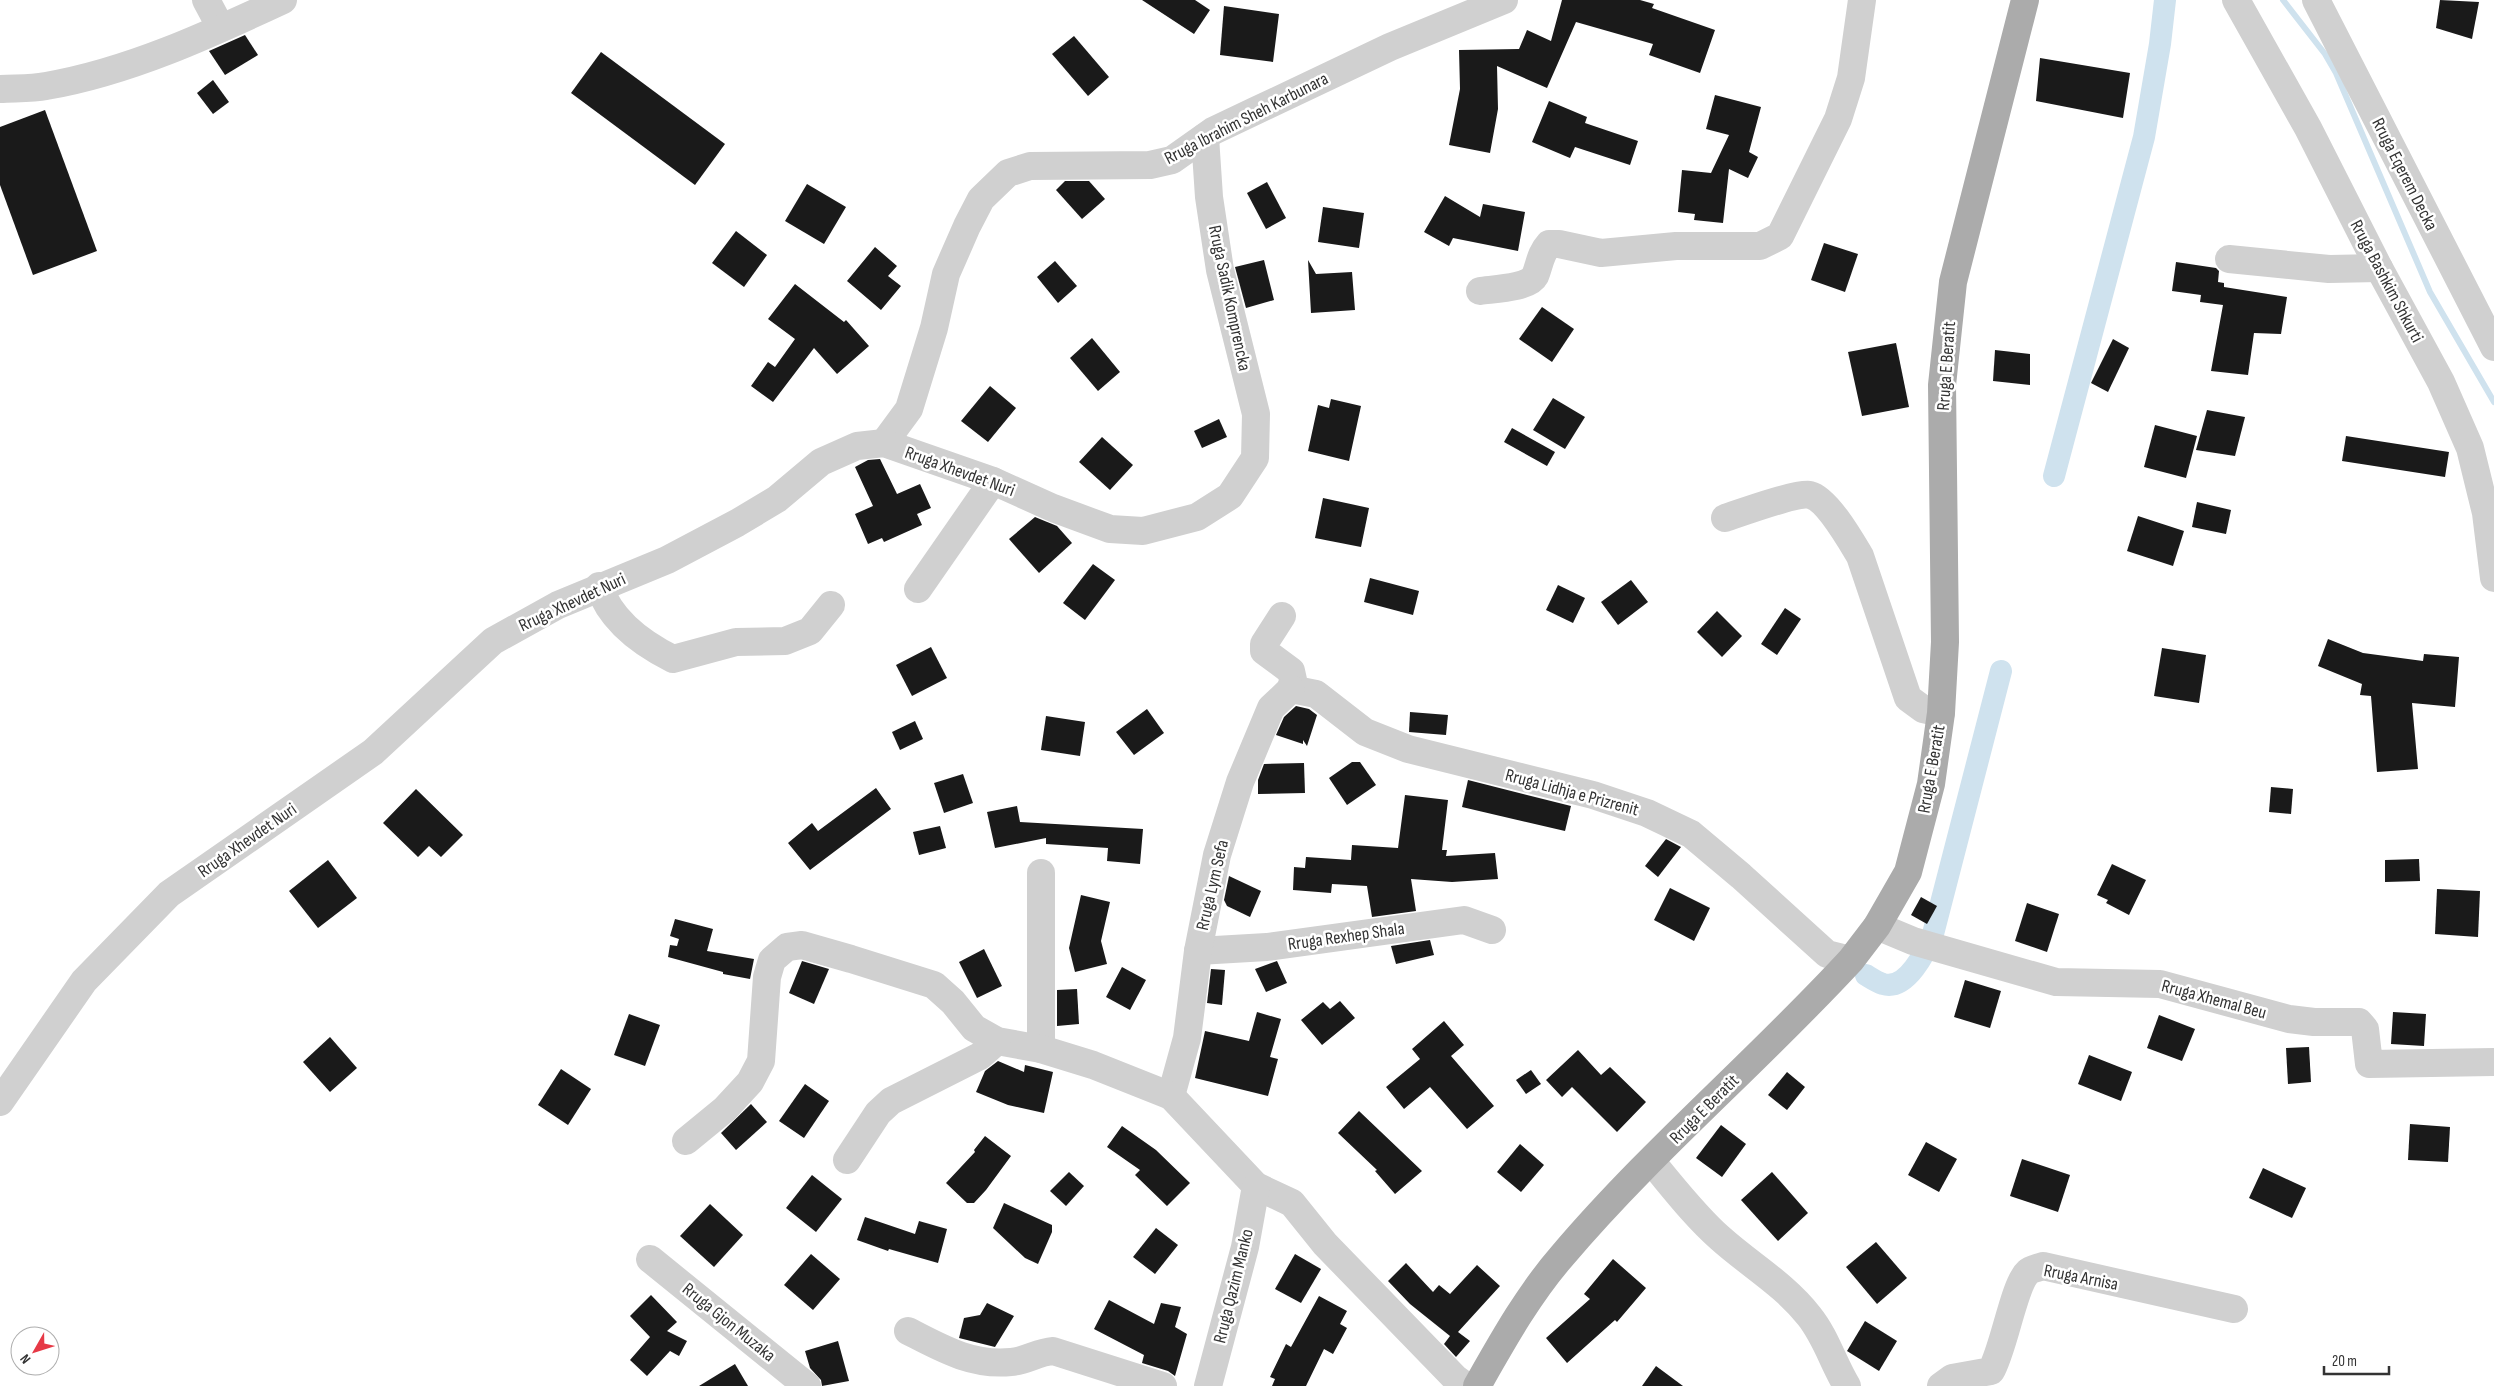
<svg xmlns="http://www.w3.org/2000/svg" width="2494" height="1386" font-family="'Sofia Sans Condensed',sans-serif">
	<style>
		.lines { fill: none; stroke-linecap: round; stroke-linejoin: round }
		.stream { stroke: #cfe2ee; stroke-width: 6 }
		.canal { stroke: #cfe2ee; stroke-width: 22 }
		.building { fill: #1a1a1a }
		.minor { stroke: #d0d0d0; stroke-width: 28 }
		.major { stroke: #ababab; stroke-width: 28 }
		.labels { text-anchor: middle; stroke-width: 5; stroke-linejoin: round; paint-order: stroke }
		.street-label { font-size: 18px; fill: #333; stroke: #fff }
	</style>
	<rect width="100%" height="100%" fill="#fff"/>
	<g class="lines">
		<path class="stream" d="M2283,0L2325,54L2336,73L2430,292L2494,402"/>
		<g class="canal">
			<path d="M2054,476L2144,137L2160,44L2165,0"/>
			<path d="M1866,975C1871,978 1877,982 1883,984C1907,991 1926,951 1933,934L2001,671"/>
		</g>
	</g>
	<g class="building">
		<path d="M1142,0H1195L1210,10L1194,34Z"/>
		<path d="M1562,0H1640L1654,4L1652,8L1715,30L1700,73L1649,55L1653,44L1576,22L1547,88L1497,66L1498,109L1490,153L1449,145L1460,89L1459,50L1519,49L1527,30L1551,41Z"/>
		<path d="M2440,0L2479,2L2472,39L2436,28Z"/>
		<path d="M1224,6L1279,14L1273,62L1220,55Z"/>
		<path d="M245,35L258,55L225,75L209,51Z"/>
		<path d="M1074,36L1109,77L1088,96L1052,54Z"/>
		<path d="M601,52L725,144L695,185L571,93Z"/>
		<path d="M2040,58L2130,73L2123,118L2036,101Z"/>
		<path d="M213,80L229,102L213,114L197,93Z"/>
		<path d="M1715,95L1761,107L1749,152L1758,157L1748,178L1729,169L1723,223L1694,220L1695,214L1678,212L1682,170L1711,173L1729,135L1706,129Z"/>
		<path d="M1549,101L1587,117L1585,123L1638,141L1630,165L1575,147L1570,158L1532,142Z"/>
		<path d="M45,110L97,251L33,275L0,185V127Z"/>
		<path d="M1065,181H1089L1105,199L1082,219L1056,190Z"/>
		<path d="M1267,182L1286,218L1266,229L1247,193Z"/>
		<path d="M807,184L846,207L824,244L785,221Z"/>
		<path d="M1445,196L1480,217L1483,204L1525,212L1518,251L1453,238L1449,246L1424,232Z"/>
		<path d="M1323,207L1364,213L1359,248L1318,242Z"/>
		<path d="M736,231L767,255L744,287L712,263Z"/>
		<path d="M1824,243L1858,254L1845,292L1811,280Z"/>
		<path d="M875,247L897,266L888,276L901,286L881,310L847,281Z"/>
		<path d="M1264,260L1274,300L1246,308L1235,267Z"/>
		<path d="M1308,260L1316,274L1352,272L1355,310L1311,313Z"/>
		<path d="M1055,261L1077,286L1058,303L1037,277Z"/>
		<path d="M2176,262L2216,268L2219,271L2218,282L2224,283V287L2287,297L2281,334L2254,333L2248,375L2211,371L2223,305L2200,302L2201,295L2172,291Z"/>
		<path d="M795,284L844,322L846,320L869,346L837,374L814,348L773,402L751,386L768,362L775,367L795,339L768,319Z"/>
		<path d="M1542,307L1574,329L1552,362L1519,339Z"/>
		<path d="M1092,338L1120,372L1098,391L1070,358Z"/>
		<path d="M2113,339L2129,348L2108,392L2091,383Z"/>
		<path d="M1896,343L1909,407L1862,416L1848,352Z"/>
		<path d="M1995,350L2030,354V385L1993,381Z"/>
		<path d="M990,386L1016,408L988,442L961,421Z"/>
		<path d="M1553,398L1585,417L1565,449L1533,430Z"/>
		<path d="M1331,399L1361,406L1349,461L1308,451L1318,405L1329,408Z"/>
		<path d="M2207,410L2245,417L2235,456L2196,450Z"/>
		<path d="M1219,419L1227,437L1202,448L1194,431Z"/>
		<path d="M2155,425L2197,436L2186,478L2144,467Z"/>
		<path d="M1512,428L1555,452L1547,466L1504,442Z"/>
		<path d="M2346,436L2449,452L2445,477L2342,461Z"/>
		<path d="M1102,437L1133,465L1110,490L1079,462Z"/>
		<path d="M880,459L897,494L920,484L931,508L917,514L922,525L884,542L882,538L868,544L855,514L873,506L855,467L868,460Z"/>
		<path d="M1323,498L1369,508L1361,547L1315,538Z"/>
		<path d="M2197,502L2231,510L2226,534L2192,527Z"/>
		<path d="M2138,516L2184,531L2173,566L2127,551Z"/>
		<path d="M1035,517L1057,526L1072,543L1039,573L1009,539Z"/>
		<path d="M1093,564L1115,580L1085,620L1063,603Z"/>
		<path d="M1370,578L1419,591L1413,615L1364,602Z"/>
		<path d="M1631,580L1648,602L1618,625L1601,602Z"/>
		<path d="M1558,585L1585,598L1573,623L1546,610Z"/>
		<path d="M1785,608L1801,619L1777,655L1761,644Z"/>
		<path d="M1717,611L1742,636L1722,657L1697,632Z"/>
		<path d="M2328,639L2363,653L2423,661L2424,654L2459,657L2455,707L2412,703L2418,769L2377,772L2371,696L2360,695L2362,684L2318,666Z"/>
		<path d="M931,647L947,678L912,696L896,665Z"/>
		<path d="M2162,648L2206,655L2199,703L2154,696Z"/>
		<path d="M1296,706L1309,709L1317,715L1307,746L1303,740V744L1276,735L1284,717Z"/>
		<path d="M1147,709L1164,733L1134,755L1116,732Z"/>
		<path d="M1410,712L1448,715L1446,735L1409,732Z"/>
		<path d="M1046,716L1085,722L1080,756L1041,750Z"/>
		<path d="M915,721L923,739L900,750L892,732Z"/>
		<path d="M1352,762H1360L1376,785L1347,805L1329,778Z"/>
		<path d="M1304,763L1305,793L1258,794V780L1264,764Z"/>
		<path d="M963,774L973,803L944,813L934,783Z"/>
		<path d="M1468,780L1571,806L1565,831L1462,807Z"/>
		<path d="M2271,787L2293,789L2291,814L2269,812Z"/>
		<path d="M876,788L891,809L810,870L788,843L812,823L818,831Z"/>
		<path d="M416,789L463,835L441,857L429,846L418,857L383,823Z"/>
		<path d="M1405,795L1448,800L1442,850H1447L1446,856L1495,853L1498,879L1452,882L1411,879L1416,911L1372,917L1367,886L1332,884L1331,893L1293,890L1294,867L1305,868L1306,857L1351,860L1352,845L1398,848Z"/>
		<path d="M1017,806L1020,822L1143,829L1140,864L1107,861L1108,848L1046,844V838L995,848L987,812Z"/>
		<path d="M940,826L946,848L919,855L913,832Z"/>
		<path d="M1666,839L1681,847L1658,877L1645,866Z"/>
		<path d="M2419,859L2420,881L2385,882V860Z"/>
		<path d="M328,860L357,898L318,928L289,891Z"/>
		<path d="M2112,864L2146,880L2129,915L2106,903L2108,900L2097,895Z"/>
		<path d="M1229,876L1261,891L1250,917L1227,906L1224,900Z"/>
		<path d="M1670,888L1710,908L1694,941L1654,920Z"/>
		<path d="M2437,889L2480,891L2478,937L2435,934Z"/>
		<path d="M1081,895L1110,902L1101,941L1107,964L1075,972L1069,948Z"/>
		<path d="M1921,897L1937,906L1927,924L1911,915Z"/>
		<path d="M2027,903L2059,914L2047,952L2015,941Z"/>
		<path d="M675,919L713,929L707,951L754,959L750,979L723,974V972L668,957L670,945L677,946L679,939L670,936Z"/>
		<path d="M1430,940L1434,955L1396,964L1391,946Z"/>
		<path d="M984,949L1002,986L977,998L959,962Z"/>
		<path d="M802,961L829,969L814,1004L789,993Z"/>
		<path d="M1277,961L1287,983L1266,992L1255,969Z"/>
		<path d="M1122,967L1146,980L1130,1010L1106,997Z"/>
		<path d="M1211,969L1225,970L1222,1005L1207,1003Z"/>
		<path d="M1965,980L2001,991L1990,1028L1954,1017Z"/>
		<path d="M1077,989L1079,1024L1057,1026V990Z"/>
		<path d="M1340,1001L1355,1018L1322,1045L1301,1020L1323,1002L1330,1009Z"/>
		<path d="M1257,1012L1281,1019L1270,1057L1278,1059L1268,1096L1195,1078L1205,1031L1249,1041Z"/>
		<path d="M2393,1012L2426,1014L2424,1046L2391,1044Z"/>
		<path d="M629,1014L660,1025L645,1066L614,1055Z"/>
		<path d="M2159,1015L2195,1029L2182,1061L2147,1048Z"/>
		<path d="M1444,1021L1464,1045L1451,1056L1494,1106L1467,1129L1430,1087L1404,1109L1386,1087L1420,1059L1412,1049Z"/>
		<path d="M330,1037L357,1068L330,1092L303,1062Z"/>
		<path d="M2309,1047L2311,1082L2288,1084L2286,1048Z"/>
		<path d="M1578,1050L1601,1075L1610,1067L1646,1102L1617,1132L1572,1087L1562,1097L1546,1080Z"/>
		<path d="M2089,1055L2132,1072L2121,1101L2078,1084Z"/>
		<path d="M998,1061L1024,1072L1025,1065L1053,1072L1044,1113L1008,1105L976,1092L985,1071Z"/>
		<path d="M561,1069L591,1089L568,1125L538,1105Z"/>
		<path d="M1531,1070L1541,1084L1526,1094L1516,1080Z"/>
		<path d="M1787,1072L1805,1087L1787,1110L1768,1095Z"/>
		<path d="M805,1084L829,1101L804,1138L779,1121Z"/>
		<path d="M751,1104L767,1122L736,1150L721,1133Z"/>
		<path d="M1359,1111L1422,1171L1395,1194L1375,1171L1377,1170L1338,1133Z"/>
		<path d="M2410,1124L2450,1127L2448,1162L2408,1160Z"/>
		<path d="M1721,1125L1746,1144L1722,1177L1696,1158Z"/>
		<path d="M1122,1126L1156,1150L1190,1183L1167,1206L1135,1175L1140,1170L1107,1147Z"/>
		<path d="M985,1136L1011,1156L986,1190L974,1203H967L946,1183L975,1152L974,1150Z"/>
		<path d="M1926,1142L1957,1159L1939,1192L1908,1175Z"/>
		<path d="M1520,1144L1544,1165L1521,1192L1497,1172Z"/>
		<path d="M2022,1159L2070,1175L2058,1212L2010,1196Z"/>
		<path d="M2263,1168L2306,1188L2292,1218L2249,1198Z"/>
		<path d="M1069,1172L1084,1186L1066,1206L1050,1191Z"/>
		<path d="M1772,1172L1808,1213L1778,1241L1741,1200Z"/>
		<path d="M812,1175L842,1199L816,1232L786,1208Z"/>
		<path d="M1004,1203L1052,1225V1232L1038,1264L1025,1258L993,1228Z"/>
		<path d="M710,1204L743,1235L714,1267L680,1236Z"/>
		<path d="M865,1217L915,1234L919,1221L947,1229L938,1263L889,1249L888,1251L857,1240Z"/>
		<path d="M1156,1228L1178,1245L1155,1274L1133,1257Z"/>
		<path d="M1876,1242L1907,1278L1877,1304L1846,1267Z"/>
		<path d="M811,1254L840,1279L813,1310L784,1285Z"/>
		<path d="M1295,1254L1321,1269L1301,1303L1275,1289Z"/>
		<path d="M1613,1259L1646,1288L1617,1322L1615,1320L1567,1363L1546,1338L1590,1299L1584,1294Z"/>
		<path d="M1406,1263L1433,1292L1439,1285L1450,1294L1477,1265L1500,1286L1458,1332L1470,1341L1456,1357L1444,1344L1450,1336L1410,1304L1388,1281Z"/>
		<path d="M651,1295L677,1322L667,1331L687,1341L679,1356L670,1351L647,1376L630,1360L650,1337L630,1316Z"/>
		<path d="M1319,1296L1347,1311L1340,1324L1347,1328L1333,1354L1324,1349L1306,1386H1272L1275,1379L1270,1377L1286,1344L1291,1347Z"/>
		<path d="M1109,1300L1154,1324L1161,1303L1181,1307L1175,1327L1187,1334L1175,1376L1168,1371L1142,1363L1144,1355L1094,1329Z"/>
		<path d="M987,1303L1014,1316L995,1347L959,1338L964,1318L980,1315Z"/>
		<path d="M1865,1321L1897,1341L1879,1371L1847,1351Z"/>
		<path d="M838,1341L849,1381L822,1386L821,1380L810,1368L805,1351Z"/>
		<path d="M735,1364L748,1386H699Z"/>
		<path d="M1656,1366L1683,1386H1642Z"/>
	</g>
	<g class="lines">
		<g class="minor">
			<path d="M206,0L221,28"/>
			<path d="M2236,0L2308,128L2379,268L2441,382L2470,448L2486,513L2494,578"/>
			<path d="M2316,0L2494,347"/>
			<path d="M0,89C15,88 31,89 46,86C128,72 208,35 283,0"/>
			<path d="M2229,259L2329,269L2379,268"/>
			<path d="M1480,291C1493,289 1529,288 1535,276C1540,264 1540,254 1549,244H1559L1601,253L1676,246H1760L1780,236L1838,119L1851,78L1862,0"/>
			<path d="M884,443L909,409L934,328L946,274L967,226L981,199L1008,173L1030,166L1150,165L1172,160L1213,131L1255,111L1390,47L1504,0"/>
			<path d="M1725,518C1740,513 1798,492 1810,495C1827,499 1851,541 1860,556L1908,698L1923,709L1941,713"/>
			<path d="M599,586C610,620 643,644 673,659L736,642L785,641L810,631L831,605"/>
			<path d="M918,589L993,481"/>
			<path d="M1282,616L1264,644V651L1291,671L1293,680L1291,689"/>
			<path d="M1291,689L1316,694L1365,732L1408,749L1593,795L1647,813L1691,834L1741,876L1827,954L1851,960"/>
			<path d="M1041,873V1049"/>
			<path d="M1877,926L1913,941L2056,982L2160,984L2289,1019L2314,1022H2359L2365,1029L2369,1064L2494,1062"/>
			<path d="M1198,951L1267,947L1464,920L1492,930"/>
			<path d="M1171,1096L1187,1038L1198,951L1217,855L1240,782L1271,708L1291,689"/>
			<path d="M0,1102L84,981L169,894L373,752L493,641L558,605L667,560L737,523L777,499L821,462L857,446L884,443L993,481L1053,508L1110,529L1143,531L1197,517L1230,496L1255,458L1256,414L1220,270L1209,197L1205,137"/>
			<path d="M686,1141L725,1109L750,1082L761,1061L767,977L772,960L787,947L802,945L851,959L934,985L953,1002L974,1028L997,1041L1041,1049L1093,1065L1171,1096L1256,1186L1292,1203L1325,1244L1455,1378L1466,1386"/>
			<path d="M847,1160L878,1113L891,1101L980,1056L997,1041"/>
			<path d="M1651,1161C1673,1187 1694,1215 1720,1238C1750,1265 1784,1284 1809,1316C1826,1337 1833,1363 1847,1386"/>
			<path d="M650,1259L807,1386"/>
			<path d="M908,1331C941,1348 972,1366 1011,1362C1026,1361 1038,1352 1053,1351L1163,1386"/>
			<path d="M1208,1386L1245,1247L1256,1186"/>
			<path d="M1941,1386L1952,1378L1991,1371C2004,1349 2014,1284 2028,1272C2031,1269 2038,1268 2043,1266L2234,1309"/>
		</g>
		<path class="major" d="M1477,1386C1502,1342 1528,1295 1562,1256C1651,1151 1758,1061 1851,960L1877,926L1908,872L1931,784L1941,713L1945,642L1942,385L1953,282L2025,0"/>
	</g>
	<g class="labels">
		<g class="street-label">
			<text transform="translate(1246 118) rotate(-27)" y="6">Rruga Ibrahim Sheh Karbunara</text>
			<text transform="translate(2405 174) rotate(63)" y="6">Rruga Eqerem Decka</text>
			<text transform="translate(2387 281) rotate(62)" y="6">Rruga Bashkim Shkurti</text>
			<text transform="translate(1230 298) rotate(78)" y="6">Rruga Sadik Komprencka</text>
			<text transform="translate(1946 366) rotate(-86)" y="6">Rruga E Beratit</text>
			<text transform="translate(960 471) rotate(20)" y="6">Rruga Xhevdet Nuri</text>
			<text transform="translate(572 602) rotate(-25)" y="6">Rruga Xhevdet Nuri</text>
			<text transform="translate(1931 769) rotate(-80)" y="6">Rruga E Beratit</text>
			<text transform="translate(1572 792) rotate(15)" y="6">Rruga Lidhja e Prizrenit</text>
			<text transform="translate(247 840) rotate(-35)" y="6">Rruga Xhevdet Nuri</text>
			<text transform="translate(1212 885) rotate(-77)" y="6">Rruga Lym Sefa</text>
			<text transform="translate(1346 936) rotate(-8)" y="6">Rruga Rexhep Shala</text>
			<text transform="translate(2214 999) rotate(15)" y="6">Rruga Xhemal Beu</text>
			<text transform="translate(1704 1109) rotate(-45)" y="6">Rruga E Beratit</text>
			<text transform="translate(2081 1277) rotate(11)" y="6">Rruga Arnisa</text>
			<text transform="translate(1233 1286) rotate(-76)" y="6">Rruga Qazim Manko</text>
			<text transform="translate(729 1322) rotate(39)" y="6">Rruga Gjon Muzaka</text>
		</g>
	</g>
	<g transform="translate(35 1351) rotate(231)"><circle r="24" fill="#ffffff" stroke="#adadad"/>
	<path d="M0-4L9 19L0 12L-9 19Z" fill="#e63946"/>
	<text y="-8" font-size="14" font-weight="bold" text-anchor="middle" fill="#333333">N</text>
	</g>
	<path d="M2324 1366v8h65v-8" fill="none" stroke="#333333" stroke-width="2.5"/>
	<text x="2332" y="1366" font-size="15" fill="#333333" stroke="#ffffff" stroke-width="4" paint-order="stroke">20 m</text>
</svg>
